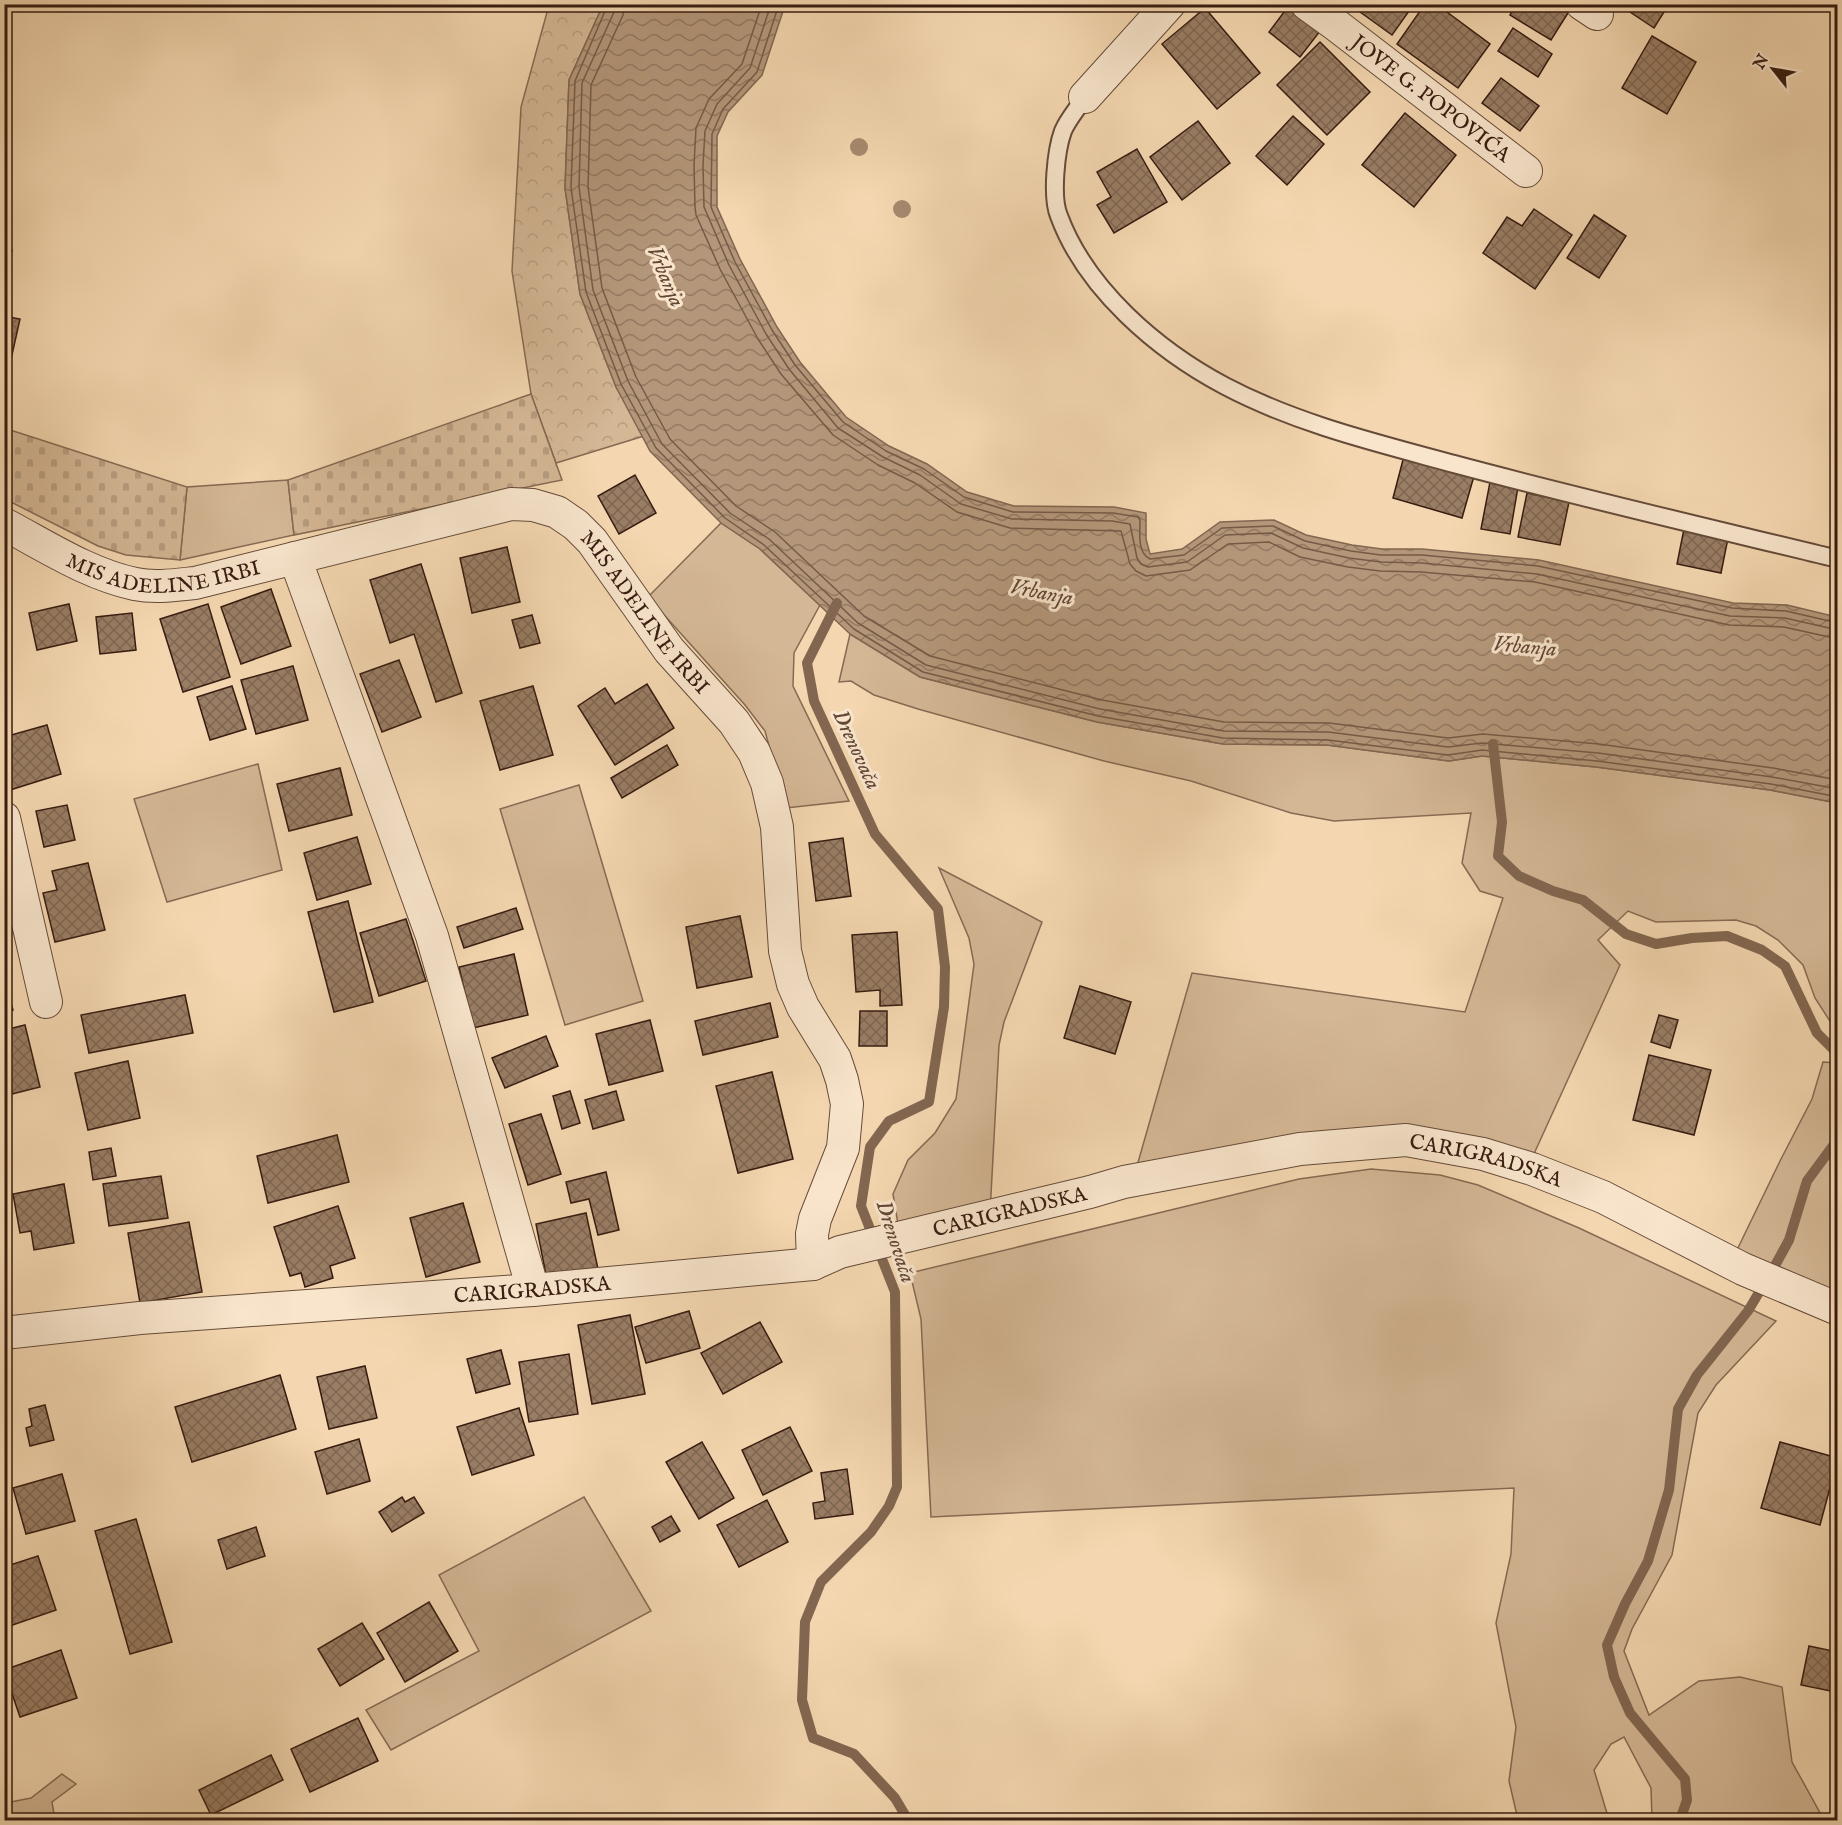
<svg xmlns="http://www.w3.org/2000/svg" width="1842" height="1825" font-family="'IM FELL English',serif">
	<style>
		.grass { fill: #d4b795; stroke: #866a53; stroke-width: 1.5 }
		.forest { fill: url(#forest-crowns); stroke: #866a53; stroke-width: 1.5 }
		.cemetery { fill: url(#cemetery-stones); stroke: #866a53; stroke-width: 1.5 }
		.water { fill: url(#water-waves); stroke: #826650; stroke-width: 1.5 }
		.lines { fill: none; stroke-linecap: round; stroke-linejoin: round }
		.shore { stroke: #765a46; stroke-width: 1.5 }
		.stream { stroke: #826650; stroke-width: 10 }
		.building { fill: url(#building-cross-hatch); stroke: #371c11; stroke-width: 1.5 }
		.service-casing { stroke: #664b39; stroke-width: 20 }
		.minor-casing { stroke: #664b39; stroke-width: 34 }
		.service { stroke: #f8e5cc; stroke-width: 16 }
		.minor { stroke: #f8e5cc; stroke-width: 32 }
		.tree { fill: #a6896f }
		.labels { text-anchor: middle; stroke-width: 6; stroke-linejoin: round; paint-order: stroke }
		.street-label { font-size: 21px; fill: #371c11; stroke: #f8e5cc }
		.water-label { font-size: 22px; font-style: italic; fill: #634736; stroke: #f8e5cc }
	</style>
	<defs>
		<pattern id="forest-crowns" width="20" height="18" patternUnits="userSpaceOnUse" patternTransform="scale(1.5)"><rect width="20" height="18" fill="#d4b795"/><path d="M2 6a3 3 0 1 1 6 0M12 15a3 3 0 1 1 6 0" fill="none" stroke="#b79d7f"/></pattern>
		<pattern id="cemetery-stones" width="16" height="16" patternUnits="userSpaceOnUse" patternTransform="scale(1.5)"><rect width="16" height="16" fill="#d4b795"/><path d="M2 7V4a2 2 0 0 1 4 0v3zM10 15v-3a2 2 0 0 1 4 0v3z" fill="#b79d7f"/></pattern>
		<pattern id="water-waves" width="16" height="10" patternUnits="userSpaceOnUse" patternTransform="scale(1.5)"><rect width="16" height="10" fill="#b4977a"/><path d="M0 5q4-4 8 0t8 0" fill="none" stroke="#937a63"/></pattern>
		<pattern id="building-cross-hatch" width="8" height="8" patternUnits="userSpaceOnUse" patternTransform="scale(1.5)"><rect width="8" height="8" fill="#997d64"/><path d="M0 0l8 8M0 8l8-8" fill="none" stroke="#7e6651"/></pattern>
	</defs>
	<rect width="100%" height="100%" fill="#f4d7b0"/>
	<filter id="stains"><feTurbulence type="fractalNoise" baseFrequency=".00333" numOctaves="4"/><feColorMatrix values="0 0 0 0 .2 0 0 0 0 .09 0 0 0 0 .02 0 0 0 .5 -.17"/></filter>
	<radialGradient id="worn" r=".72"><stop offset=".6" stop-color="#630" stop-opacity="0"/><stop offset="1" stop-color="#630" stop-opacity=".3"/></radialGradient>
	<g class="grass">
		<path d="M288,480L294,535L180,560L187,487Z"/>
		<path d="M721,523L760,549L820,605L794,653L793,686L849,801L786,808L765,731L745,705L648,597Z"/>
		<path d="M850,634L920,677L1097,722L1223,744L1327,745L1449,761L1482,756L1596,767L1770,790L1837,803V1032L1815,998L1803,965L1778,940L1756,926L1736,920L1656,922L1628,911L1598,940L1620,965L1533,1156L1477,1148L1135,1173L1192,973L1465,1012L1503,898L1480,891L1462,863L1471,813L1334,821L1291,813L1191,781L1104,761L918,709L874,695L851,681L839,682Z"/>
		<path d="M258,764L282,870L167,902L134,799Z"/>
		<path d="M579,785L643,1001L565,1025L500,809Z"/>
		<path d="M939,868L1042,922L1004,1022L999,1045L990,1213L899,1230L893,1194L908,1160L935,1133L956,1099L974,964L969,938Z"/>
		<path d="M1823,1062L1837,1063V1296L1735,1254L1780,1161L1812,1099Z"/>
		<path d="M1371,1169L1440,1175L1478,1185L1579,1228L1776,1321L1716,1385L1698,1413L1672,1555L1632,1629L1624,1651L1649,1715L1699,1681L1740,1677L1782,1687L1792,1762L1824,1820H1652L1651,1788L1624,1737L1611,1744L1594,1770L1609,1820H1518L1509,1781L1516,1727L1496,1623L1511,1554L1514,1488L931,1517L921,1319L910,1273L1299,1179Z"/>
		<path d="M584,1497L651,1611L391,1750L366,1710L479,1651L439,1575Z"/>
		<path d="M62,1774L76,1784L52,1802L55,1820H5V1803L31,1798Z"/>
	</g>
	<path class="forest" d="M549,5H603L569,80L565,188L580,294L616,387L644,436L556,463L531,394L512,271L521,107Z"/>
	<g class="cemetery">
		<path d="M531,394L562,480L294,535L288,480Z"/>
		<path d="M4,428L187,487L180,560L126,555L98,546L5,499Z"/>
	</g>
	<path class="water" d="M603,5H785L762,75L728,112L717,136V207L740,259L777,327L800,362L846,417L889,446L927,464L967,492L1014,506L1114,507L1146,513V539L1150,554L1182,549L1220,522L1274,520L1306,535L1352,545L1382,549H1422L1539,560L1733,603L1787,605L1837,617V803L1770,790L1596,767L1482,756L1449,761L1327,745L1223,744L1097,722L920,677L850,634L760,549L721,523L650,451L616,387L580,294L565,188L569,80Z"/>
	<g class="lines">
		<g class="shore">
			<path d="M608,4L575,81L571,188L586,292L621,384L656,448L725,518L764,545L854,629L923,672L1098,716L1223,738L1328,740L1448,755L1482,750L1597,761L1771,784L1838,797"/>
			<path d="M615,4L614,12L582,83L579,187L593,290L628,381L662,444L730,513L769,539L858,623L926,665L1100,709L1224,731L1328,732L1448,747L1482,743L1598,753L1772,777L1838,789"/>
			<path d="M624,4L623,15L591,85L588,187L602,288L636,377L670,439L736,506L775,532L864,616L930,656L1102,700L1224,722L1329,723L1448,738L1483,734L1599,744L1773,768L1838,780"/>
			<path d="M762,4L742,64L709,99L696,128L694,165L695,207L696,215L720,269L758,339L781,374L833,435L878,465L915,483L957,512L1010,528L1121,531L1130,564L1136,571L1146,576L1190,570L1228,544L1269,542L1300,557L1348,567L1380,571L1421,572L1535,582L1729,625L1784,627L1838,639"/>
			<path d="M771,4L750,68L717,104L705,131L703,165L704,207L729,265L766,334L789,369L838,428L883,457L920,475L961,504L1012,519L1112,521L1130,524L1137,558L1141,564L1148,567L1187,562L1225,535L1271,533L1303,548L1349,558L1381,562L1422,563L1537,574L1730,616L1785,618L1838,630"/>
			<path d="M779,4L757,72L723,109L712,134L711,207L735,262L772,330L795,365L843,422L886,451L924,469L964,497L1013,512L1113,513L1138,517L1140,520C1140,533 1137,553 1150,559L1184,555L1222,528L1273,526L1305,541L1351,551L1381,555H1422L1538,566L1732,608L1786,611L1838,623"/>
		</g>
		<g class="stream">
			<path d="M837,603L807,663L814,701L875,834L938,909L945,967L944,1007L929,1102L889,1121L870,1147L861,1206L895,1292L897,1487L889,1506L871,1532L821,1582L805,1622L802,1700L813,1738L854,1754L895,1798L908,1820"/>
			<path d="M1493,744L1502,822L1498,856L1519,876L1553,891L1583,900L1626,934L1656,944L1692,938L1727,936L1762,950L1785,966L1817,1033L1833,1049L1838,1057"/>
			<path d="M1680,1820L1687,1800L1685,1779L1630,1713L1614,1677L1607,1645L1625,1604L1648,1561L1669,1490L1678,1409L1697,1375L1748,1311L1777,1262L1789,1240L1807,1181L1838,1139"/>
		</g>
	</g>
	<g class="building">
		<path d="M1290,4H1296L1324,26L1300,57L1269,32Z"/>
		<path d="M1349,4H1414L1392,35Z"/>
		<path d="M1425,4H1436L1490,44L1458,88L1397,44Z"/>
		<path d="M1516,4H1572L1573,5L1551,40L1510,15Z"/>
		<path d="M1618,4H1669L1654,28Z"/>
		<path d="M1205,8L1260,73L1217,109L1162,44Z"/>
		<path d="M1513,28L1552,54L1538,77L1498,51Z"/>
		<path d="M1652,36L1696,62L1667,114L1622,88Z"/>
		<path d="M1320,42L1370,92L1327,135L1277,85Z"/>
		<path d="M1501,78L1539,106L1520,131L1482,103Z"/>
		<path d="M1405,113L1456,155L1414,207L1362,165Z"/>
		<path d="M1293,116L1324,144L1287,185L1256,156Z"/>
		<path d="M1198,121L1230,163L1182,200L1150,157Z"/>
		<path d="M1137,149L1167,202L1114,233L1097,205L1111,197L1097,172Z"/>
		<path d="M1534,209L1572,235L1535,289L1483,253L1507,217L1522,226Z"/>
		<path d="M1594,215L1626,236L1599,278L1567,258Z"/>
		<path d="M4,249L12,250L4,289Z"/>
		<path d="M4,316L20,319L9,368L4,367Z"/>
		<path d="M1404,456L1474,476L1462,518L1393,498Z"/>
		<path d="M635,475L656,513L619,534L598,496Z"/>
		<path d="M1490,482L1518,487L1510,534L1481,529Z"/>
		<path d="M1527,493L1569,502L1560,545L1518,537Z"/>
		<path d="M1684,529L1728,538L1721,573L1677,564Z"/>
		<path d="M507,547L520,602L472,613L460,558Z"/>
		<path d="M421,564L462,693L436,702L414,634L390,643L370,580Z"/>
		<path d="M271,589L291,646L241,664L221,607Z"/>
		<path d="M69,604L77,641L37,650L29,613Z"/>
		<path d="M208,604L230,677L183,692L160,619Z"/>
		<path d="M132,613L136,650L100,654L96,617Z"/>
		<path d="M532,615L540,643L520,648L512,620Z"/>
		<path d="M399,660L421,717L382,732L360,674Z"/>
		<path d="M293,666L308,720L256,734L241,680Z"/>
		<path d="M647,684L674,728L615,765L578,706L605,688L615,704Z"/>
		<path d="M232,686L246,729L210,740L197,697Z"/>
		<path d="M533,686L553,755L500,770L480,701Z"/>
		<path d="M47,725L61,774L10,790L4,773V737Z"/>
		<path d="M667,745L678,765L622,798L611,778Z"/>
		<path d="M340,768L352,815L289,831L277,784Z"/>
		<path d="M67,805L75,840L44,847L36,811Z"/>
		<path d="M357,837L371,884L317,900L304,853Z"/>
		<path d="M843,838L851,896L816,901L809,843Z"/>
		<path d="M88,863L105,930L55,942L43,893L57,890L52,871Z"/>
		<path d="M348,901L373,1002L334,1012L308,912Z"/>
		<path d="M516,908L523,929L464,948L457,927Z"/>
		<path d="M740,916L752,977L697,988L686,927Z"/>
		<path d="M406,919L426,981L379,996L360,933Z"/>
		<path d="M897,932L902,1005L880,1006V990L856,992L852,935Z"/>
		<path d="M514,954L528,1015L473,1028L459,967Z"/>
		<path d="M4,980L13,1010L4,1013Z"/>
		<path d="M1080,986L1131,1002L1115,1054L1064,1038Z"/>
		<path d="M185,995L193,1033L89,1053L81,1015Z"/>
		<path d="M770,1003L778,1037L703,1055L695,1021Z"/>
		<path d="M860,1011H887V1046H859Z"/>
		<path d="M1659,1015L1678,1020L1670,1048L1651,1042Z"/>
		<path d="M650,1020L663,1071L609,1085L596,1034Z"/>
		<path d="M25,1025L40,1087L4,1096V1030Z"/>
		<path d="M546,1036L558,1066L505,1088L492,1058Z"/>
		<path d="M1649,1055L1711,1070L1694,1135L1633,1120Z"/>
		<path d="M128,1061L140,1118L88,1130L75,1073Z"/>
		<path d="M772,1072L793,1159L738,1173L716,1086Z"/>
		<path d="M570,1091L580,1123L562,1129L553,1096Z"/>
		<path d="M616,1091L624,1120L593,1129L585,1100Z"/>
		<path d="M541,1114L561,1174L528,1185L509,1124Z"/>
		<path d="M337,1135L349,1182L268,1203L257,1156Z"/>
		<path d="M111,1148L116,1176L93,1180L89,1152Z"/>
		<path d="M606,1172L619,1230L598,1235L589,1199L571,1203L566,1182Z"/>
		<path d="M161,1176L168,1218L109,1226L103,1184Z"/>
		<path d="M64,1184L74,1243L34,1250L31,1231L20,1233L13,1194Z"/>
		<path d="M463,1203L480,1262L426,1277L410,1218Z"/>
		<path d="M338,1206L355,1258L330,1266L333,1278L305,1287L301,1273L290,1276L274,1227Z"/>
		<path d="M586,1213L598,1269L547,1280L536,1224Z"/>
		<path d="M189,1222L202,1292L140,1303L128,1233Z"/>
		<path d="M689,1311L700,1348L646,1363L635,1327Z"/>
		<path d="M630,1315L645,1394L592,1404L578,1325Z"/>
		<path d="M760,1322L782,1362L723,1394L701,1353Z"/>
		<path d="M501,1350L510,1384L476,1393L467,1359Z"/>
		<path d="M569,1354L578,1414L529,1422L519,1362Z"/>
		<path d="M365,1366L377,1418L329,1429L317,1377Z"/>
		<path d="M280,1375L296,1429L192,1462L175,1407Z"/>
		<path d="M45,1405L54,1440L30,1446L26,1428L32,1426L29,1409Z"/>
		<path d="M519,1408L534,1455L472,1475L457,1427Z"/>
		<path d="M790,1427L812,1471L763,1495L742,1450Z"/>
		<path d="M359,1439L370,1481L327,1494L315,1452Z"/>
		<path d="M702,1442L734,1498L699,1519L666,1462Z"/>
		<path d="M1780,1442L1838,1458L1820,1525L1761,1508Z"/>
		<path d="M847,1469L853,1514L815,1519L813,1503L825,1501L821,1473Z"/>
		<path d="M62,1474L75,1521L26,1534L13,1488Z"/>
		<path d="M402,1497L405,1502L414,1497L424,1513L392,1532L379,1512Z"/>
		<path d="M767,1500L788,1542L739,1567L717,1525Z"/>
		<path d="M671,1516L680,1531L660,1542L652,1527Z"/>
		<path d="M136,1519L172,1642L130,1654L95,1531Z"/>
		<path d="M256,1527L265,1556L227,1569L218,1540Z"/>
		<path d="M38,1556L56,1610L4,1628V1567Z"/>
		<path d="M429,1602L458,1651L405,1682L377,1633Z"/>
		<path d="M362,1623L384,1659L340,1686L318,1649Z"/>
		<path d="M1809,1646L1838,1652L1836,1692L1801,1685Z"/>
		<path d="M61,1650L77,1698L20,1717L4,1670Z"/>
		<path d="M358,1718L378,1761L310,1792L291,1749Z"/>
		<path d="M271,1755L283,1780L211,1815L199,1790Z"/>
	</g>
	<g class="lines">
		<g class="service-casing">
			<path id="service" d="M1085,97C1078,108 1068,119 1063,131C1056,150 1051,197 1059,216C1086,289 1157,350 1225,386C1297,424 1377,443 1454,464C1581,498 1710,528 1838,559"/>
		</g>
		<g class="minor-casing">
			<g id="minor">
				<path id="s1" d="M1307,4L1336,25L1526,171"/>
				<path d="M1582,4L1597,14"/>
				<path d="M1085,97L1169,4"/>
				<path id="s2" d="M4,524C46,546 88,574 135,584C155,588 175,585 195,583L511,504L533,505L557,512L576,525L592,541L669,650L734,722L754,752L767,783L777,827L785,951L793,984L803,1007L835,1059L842,1080L847,1104L843,1148L815,1219L812,1234L813,1264"/>
				<path d="M295,558L432,936L533,1290"/>
				<path d="M4,818L46,1002"/>
				<path id="s3" d="M4,1333L140,1318L533,1290L813,1264L840,1252L1090,1192L1124,1182L1300,1149L1406,1140L1483,1154L1532,1169L1603,1197L1743,1269L1838,1309"/>
			</g>
		</g>
		<use href="#service" class="service"/>
		<use href="#minor" class="minor"/>
	</g>
	<g class="tree">
		<circle cx="859" cy="147" r="9"/>
		<circle cx="902" cy="209" r="9"/>
	</g>
	<g class="labels">
		<g class="street-label">
			<text dy="7" stroke="none"><textPath href="#s1" startOffset="156">JOVE G. POPOVIĆA</textPath></text>
			<text dy="7" stroke="none"><textPath href="#s2" startOffset="172">MIS ADELINE IRBI</textPath></text>
			<text dy="7" stroke="none"><textPath href="#s2" startOffset="712">MIS ADELINE IRBI</textPath></text>
			<text dy="7" stroke="none"><textPath href="#s3" startOffset="1502">CARIGRADSKA</textPath></text>
			<text dy="7" stroke="none"><textPath href="#s3" startOffset="1016">CARIGRADSKA</textPath></text>
			<text dy="7" stroke="none"><textPath href="#s3" startOffset="530">CARIGRADSKA</textPath></text>
		</g>
		<g class="water-label">
			<text transform="translate(667 276) rotate(67)" y="8">Vrbanja</text>
			<text transform="translate(1042 591) rotate(11)" y="8">Vrbanja</text>
			<text transform="translate(1525 645) rotate(5)" y="8">Vrbanja</text>
			<text transform="translate(858 749) rotate(65)" y="8">Drenovača</text>
			<text transform="translate(897 1241) rotate(72)" y="8">Drenovača</text>
		</g>
	</g>
	<rect width="1842" height="1825" fill="none" stroke="#f4d7b0" stroke-width="24"/>
	<rect x="6" y="6" width="1830" height="1813" fill="none" stroke="#371c11" stroke-width="3"/>
	<rect x="12" y="12" width="1818" height="1801" fill="none" stroke="#371c11" stroke-width="1.5"/>
	<g transform="translate(1773 69) rotate(301)" stroke="#f8e5cc" stroke-width="4.5" paint-order="stroke">
	<path d="M0-4.5L10 22L0 15L-10 22Z" fill="#371c11"/>
	<text y="-9" font-size="16" font-weight="bold" text-anchor="middle" fill="#371c11">N</text>
	</g>
	<rect width="100%" height="100%" filter="url(#stains)"/>
	<rect width="100%" height="100%" fill="url(#worn)"/>
</svg>
